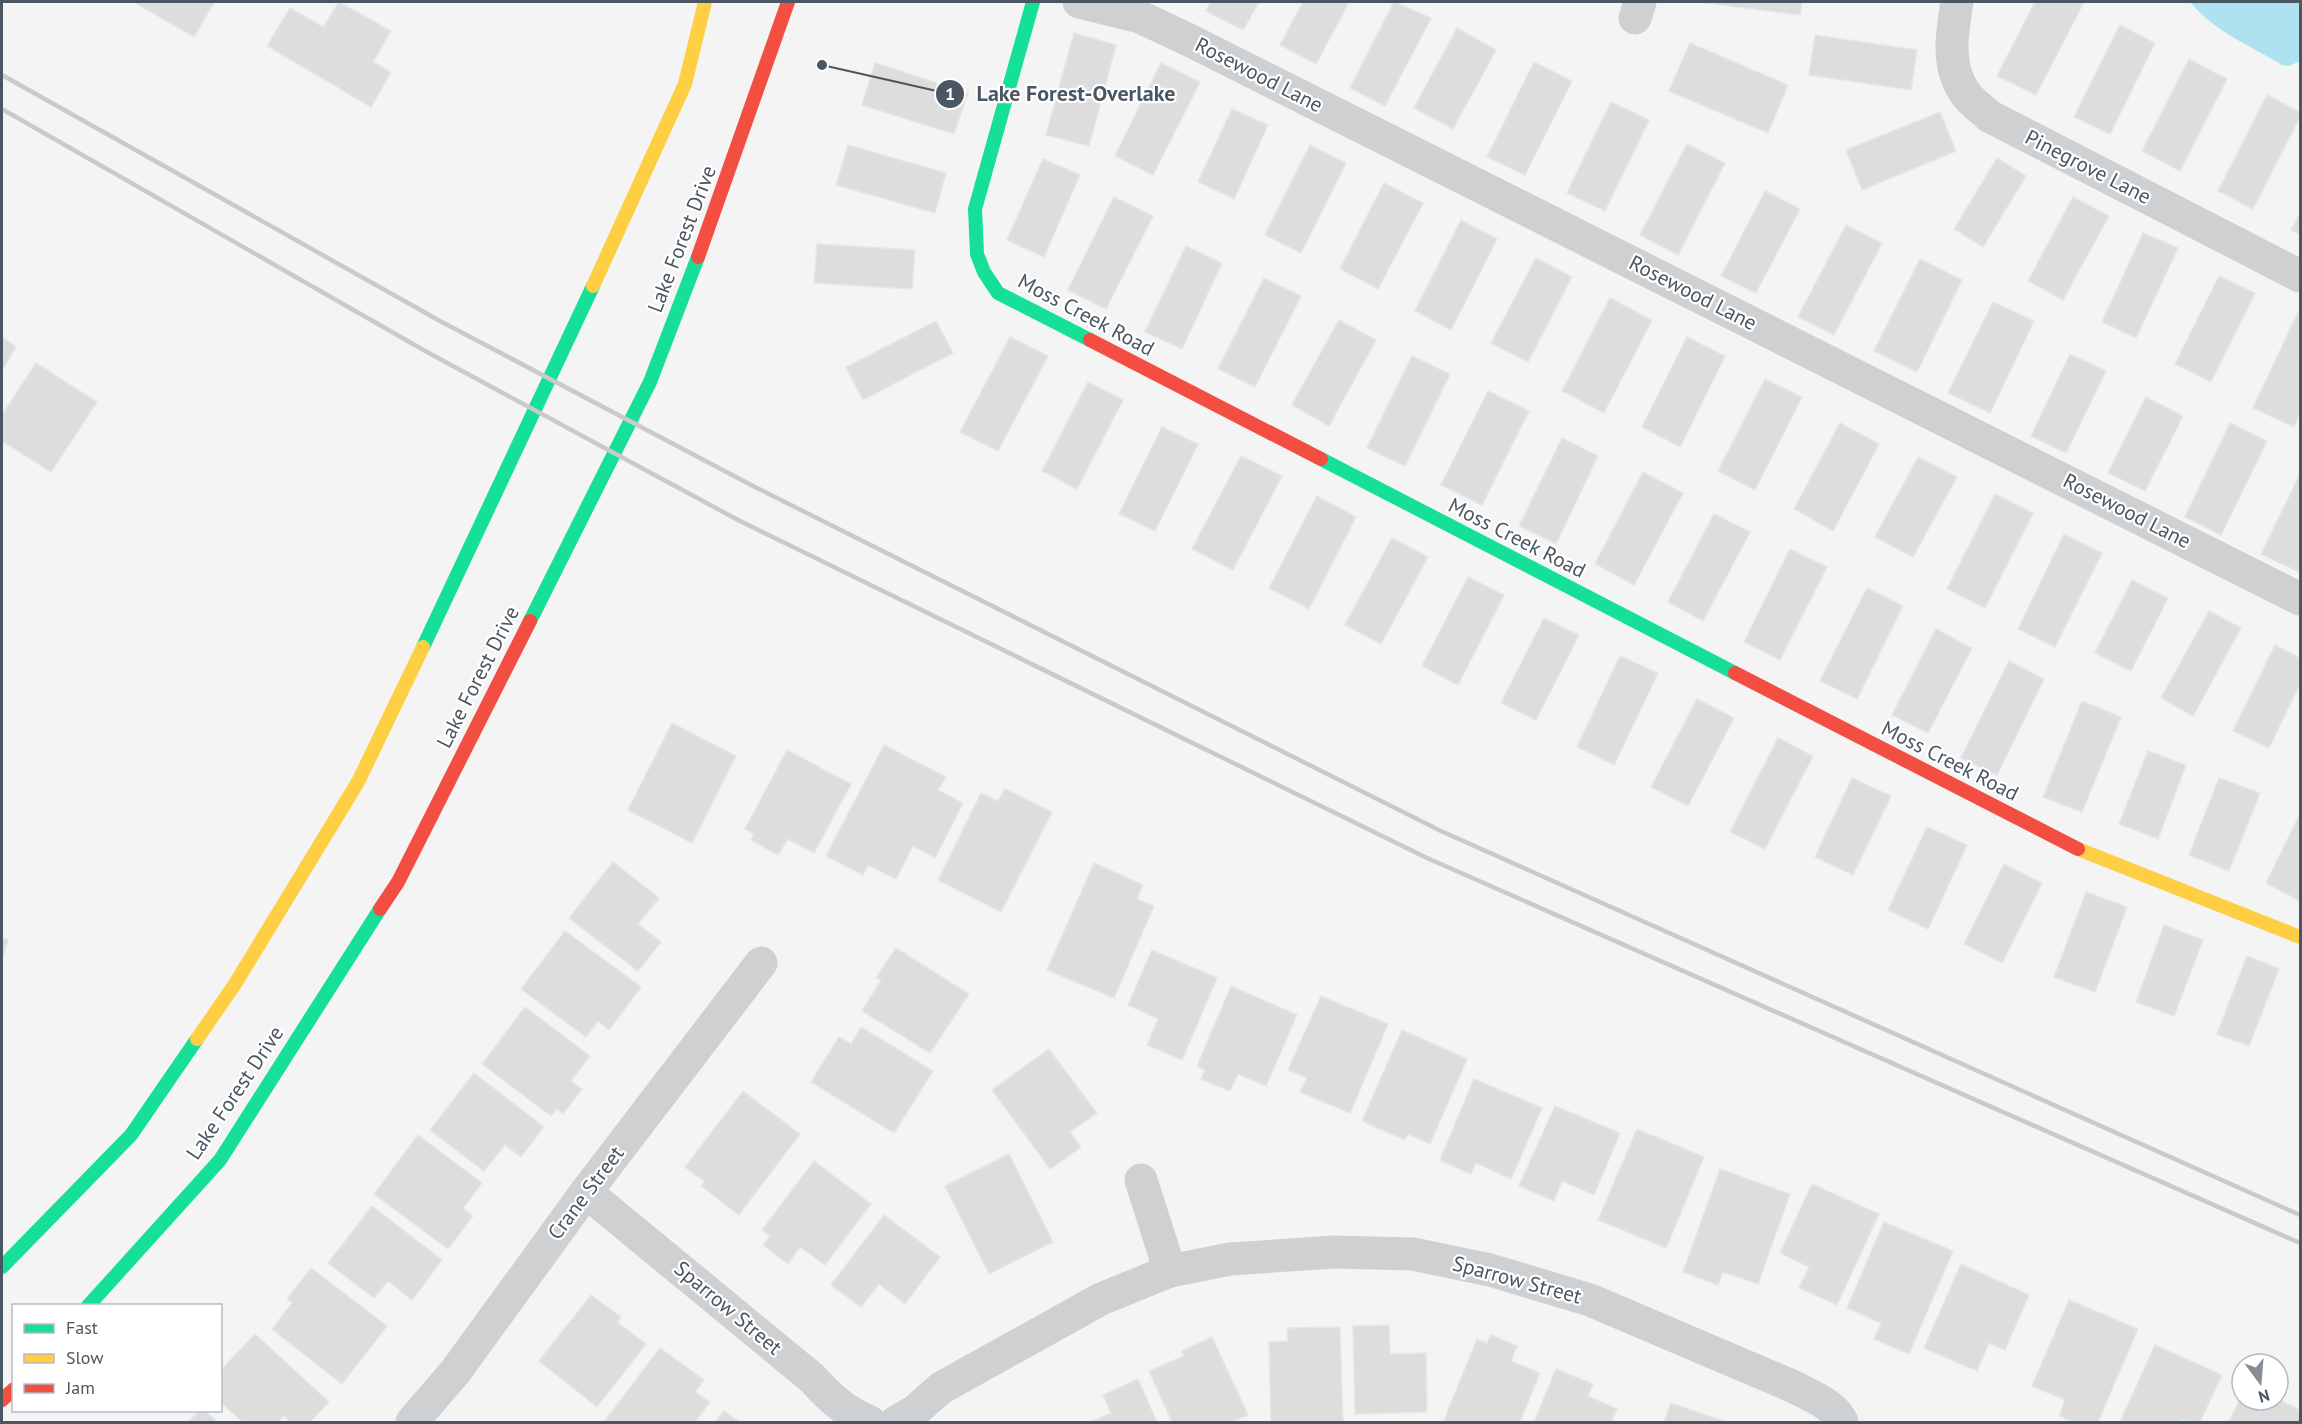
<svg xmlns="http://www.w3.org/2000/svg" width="2302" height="1424" font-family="'PT Sans',sans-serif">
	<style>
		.water { fill: #aee2f0 }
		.building { fill: #ddddde; stroke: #e5e6e7; stroke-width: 1.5 }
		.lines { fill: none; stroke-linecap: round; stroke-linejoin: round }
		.street { stroke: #ced0d2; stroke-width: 33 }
		.fast { stroke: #16e098; stroke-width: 14 }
		.slow { stroke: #ffcf43; stroke-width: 14 }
		.jam { stroke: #f24e42; stroke-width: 14 }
		.rail { stroke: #c9cacc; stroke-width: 4.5 }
		.labels { text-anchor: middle; stroke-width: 4.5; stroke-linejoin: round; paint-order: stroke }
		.street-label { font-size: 21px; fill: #4a5661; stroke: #fff }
		.leader { fill: none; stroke: #4a5661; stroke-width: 2 }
		.callout-dot { fill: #4a5661; stroke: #fff; stroke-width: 2 }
		.mark-label { font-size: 18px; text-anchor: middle; font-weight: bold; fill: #fff }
		.callout-label { font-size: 22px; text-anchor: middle; font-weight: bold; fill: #4a5661; stroke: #fff; stroke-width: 4.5; stroke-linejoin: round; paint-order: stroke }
	</style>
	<rect width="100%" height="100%" fill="#f4f4f4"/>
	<path class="water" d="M2190,2H2300V61L2289,66L2282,65C2248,44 2216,33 2190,2Z"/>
	<g class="building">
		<path d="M134,2H211L214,3L194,37Z"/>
		<path d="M339,2L391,31L373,62L391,72L371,107L267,46L290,8L323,27Z"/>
		<path d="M1211,2H1259L1243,30L1206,11Z"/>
		<path d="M1303,2H1349L1316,64L1280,45Z"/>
		<path d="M1394,2L1431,18L1385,106L1350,88Z"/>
		<path d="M1699,2H1802L1800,15Z"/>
		<path d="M2035,2H2084L2036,95L1997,76Z"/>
		<path d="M2120,25L2155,43L2110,134L2074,117Z"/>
		<path d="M1457,28L1496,50L1453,129L1414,108Z"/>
		<path d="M1074,33L1116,45L1089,146L1046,135Z"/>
		<path d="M1815,35L1917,50L1911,90L1809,75Z"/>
		<path d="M1690,43L1788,85L1768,133L1669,91Z"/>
		<path d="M2189,59L2227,79L2180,171L2142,151Z"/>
		<path d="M1534,62L1572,81L1525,175L1487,157Z"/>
		<path d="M875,63L968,93L954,134L862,105Z"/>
		<path d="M1161,63L1200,82L1153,175L1115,156Z"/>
		<path d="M2267,95L2300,112V117L2253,209L2218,191Z"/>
		<path d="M1611,102L1649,120L1605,211L1567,193Z"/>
		<path d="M1232,109L1268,125L1234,199L1198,182Z"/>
		<path d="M1940,112L1956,151L1862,190L1846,150Z"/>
		<path d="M1687,144L1725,163L1678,255L1640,235Z"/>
		<path d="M848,145L946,173L935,213L836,185Z"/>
		<path d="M1310,145L1346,163L1301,253L1265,235Z"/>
		<path d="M1997,158L2026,176L1983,247L1954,229Z"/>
		<path d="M1043,159L1080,175L1044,257L1007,240Z"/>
		<path d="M1384,183L1423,203L1378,289L1340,269Z"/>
		<path d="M1765,191L1800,209L1756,293L1721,276Z"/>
		<path d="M1114,197L1153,216L1106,309L1068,290Z"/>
		<path d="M2073,197L2109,216L2063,300L2028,281Z"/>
		<path d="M2300,213V235L2291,230Z"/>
		<path d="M1461,220L1497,239L1451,330L1415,311Z"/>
		<path d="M1846,225L1882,243L1834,335L1798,317Z"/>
		<path d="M2143,233L2178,248L2136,338L2102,322Z"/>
		<path d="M817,244L915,250L912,289L814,283Z"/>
		<path d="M1186,246L1222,263L1182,349L1145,332Z"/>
		<path d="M1536,258L1572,277L1528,362L1491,343Z"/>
		<path d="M1920,259L1962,280L1917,372L1874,351Z"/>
		<path d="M2219,276L2255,293L2211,382L2175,364Z"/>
		<path d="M1264,278L1301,296L1255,387L1218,369Z"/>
		<path d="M1610,298L1652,320L1604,413L1562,391Z"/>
		<path d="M1993,302L2034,321L1990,413L1948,393Z"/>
		<path d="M2299,310L2300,413L2294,427L2253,408Z"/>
		<path d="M1339,320L1376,340L1329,426L1292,405Z"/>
		<path d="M936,321L953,353L863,400L846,367Z"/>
		<path d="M2,337L16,347L2,370Z"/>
		<path d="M1010,337L1048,356L998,451L960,432Z"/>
		<path d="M1687,337L1725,356L1680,447L1642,427Z"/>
		<path d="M2070,354L2106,371L2066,453L2031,436Z"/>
		<path d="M1412,356L1450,374L1405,466L1367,448Z"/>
		<path d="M36,363L97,402L51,472L2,441V415Z"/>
		<path d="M1765,379L1802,397L1755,490L1718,471Z"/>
		<path d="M1088,382L1123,400L1077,489L1042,471Z"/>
		<path d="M1488,391L1529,411L1482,505L1441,485Z"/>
		<path d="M2146,397L2183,416L2145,491L2108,473Z"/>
		<path d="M1840,423L1879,444L1833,531L1794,509Z"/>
		<path d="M2230,423L2267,441L2221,535L2185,517Z"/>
		<path d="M1162,427L1198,444L1155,531L1119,514Z"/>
		<path d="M1562,438L1598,456L1556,544L1519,526Z"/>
		<path d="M1241,456L1282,476L1233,570L1192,549Z"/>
		<path d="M1918,457L1957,477L1913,557L1875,537Z"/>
		<path d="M1643,472L1683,493L1634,585L1595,564Z"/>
		<path d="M2300,474V569L2299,572L2261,554Z"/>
		<path d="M1995,494L2033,513L1985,608L1947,589Z"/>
		<path d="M1317,496L1356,517L1309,609L1269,588Z"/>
		<path d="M1714,514L1750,532L1703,621L1668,602Z"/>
		<path d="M2064,534L2102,553L2055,647L2018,629Z"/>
		<path d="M1392,538L1428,557L1381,644L1345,625Z"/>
		<path d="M1790,549L1827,567L1780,660L1744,642Z"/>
		<path d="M1468,577L1504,595L1458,685L1422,666Z"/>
		<path d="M2132,580L2168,598L2131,671L2095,653Z"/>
		<path d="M1867,588L1903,606L1857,699L1820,681Z"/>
		<path d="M2209,611L2241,628L2193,716L2161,698Z"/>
		<path d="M1544,618L1579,635L1536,720L1501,703Z"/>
		<path d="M1936,629L1972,648L1928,733L1892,715Z"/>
		<path d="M2275,645L2300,658V684L2269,748L2233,731Z"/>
		<path d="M1620,656L1658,673L1614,765L1577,747Z"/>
		<path d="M2009,661L2044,679L1997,775L1961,758Z"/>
		<path d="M1697,699L1734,718L1688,806L1651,787Z"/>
		<path d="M2082,701L2121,717L2082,812L2043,797Z"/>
		<path d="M672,723L736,756L692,843L628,810Z"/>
		<path d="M1778,738L1813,756L1765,849L1730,832Z"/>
		<path d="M884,745L946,777L938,790L963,803L935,858L913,846L896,879L868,865L863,875L826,856Z"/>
		<path d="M787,750L851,784L814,853L788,839L778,855L751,840L754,834L745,829Z"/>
		<path d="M2148,751L2186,765L2158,839L2119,824Z"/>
		<path d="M1852,778L1891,796L1853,875L1815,857Z"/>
		<path d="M2219,778L2260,793L2229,871L2189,855Z"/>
		<path d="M1005,789L1052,812L1001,912L938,880L981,793L998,801Z"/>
		<path d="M2300,814V901L2266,883Z"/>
		<path d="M1927,827L1967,845L1928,929L1888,910Z"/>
		<path d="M613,862L659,898L638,924L661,942L638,971L569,918Z"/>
		<path d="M1094,863L1143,885L1137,899L1154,906L1114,998L1047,970Z"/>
		<path d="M2004,864L2042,883L2002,963L1964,944Z"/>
		<path d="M2086,892L2127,907L2095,992L2054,977Z"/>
		<path d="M2164,925L2203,940L2174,1016L2136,1002Z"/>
		<path d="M565,931L641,987L609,1030L598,1021L586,1037L521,989Z"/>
		<path d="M2,938L8,940L2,958Z"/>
		<path d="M896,948L969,994L930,1053L862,1011L881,980L876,978Z"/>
		<path d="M1152,950L1217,978L1182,1060L1147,1045L1158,1019L1128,1005Z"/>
		<path d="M2247,956L2279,969L2249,1046L2217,1034Z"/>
		<path d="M1231,986L1297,1015L1266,1086L1238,1074L1230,1091L1201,1079L1205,1070L1197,1066Z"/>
		<path d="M1321,996L1388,1024L1350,1113L1300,1092L1307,1078L1288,1070Z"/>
		<path d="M525,1007L590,1056L571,1081L582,1089L563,1114L557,1109L551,1116L482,1064Z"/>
		<path d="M861,1027L933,1071L894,1133L811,1082L839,1037L851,1044Z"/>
		<path d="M1402,1030L1467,1059L1430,1144L1408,1134L1405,1140L1362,1121Z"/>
		<path d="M1049,1049L1097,1113L1070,1132L1081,1147L1050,1169L992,1090Z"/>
		<path d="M474,1073L544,1127L521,1157L505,1145L484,1171L430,1130Z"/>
		<path d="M1474,1079L1542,1108L1511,1179L1476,1163L1471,1174L1440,1160Z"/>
		<path d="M743,1091L800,1134L739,1215L701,1186L705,1182L685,1167Z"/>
		<path d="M1555,1106L1620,1133L1594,1195L1562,1181L1554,1201L1519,1186Z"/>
		<path d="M1637,1129L1704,1157L1666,1248L1598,1220Z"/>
		<path d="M418,1135L482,1183L463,1208L473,1216L448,1249L374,1194Z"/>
		<path d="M1009,1154L1053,1242L989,1274L945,1186Z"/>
		<path d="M814,1161L871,1204L825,1265L800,1247L788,1264L763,1245L770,1236L762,1230Z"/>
		<path d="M1720,1169L1790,1194L1758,1284L1723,1272L1718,1285L1683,1272Z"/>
		<path d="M1812,1184L1879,1214L1837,1305L1799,1288L1809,1267L1780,1253Z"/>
		<path d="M372,1206L442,1260L412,1300L388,1281L374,1298L328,1263Z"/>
		<path d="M884,1215L940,1257L905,1304L879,1284L861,1307L831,1285Z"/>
		<path d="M1884,1222L1953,1251L1909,1354L1874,1339L1881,1323L1847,1308Z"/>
		<path d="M1961,1264L2029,1295L2005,1350L1989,1343L1977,1371L1924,1348Z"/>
		<path d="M311,1268L387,1326L342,1384L272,1329L292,1303L287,1299Z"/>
		<path d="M591,1295L621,1317L617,1322L646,1344L597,1407L539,1361Z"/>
		<path d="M2069,1300L2138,1329L2098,1422H2074L2059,1416L2065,1400L2032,1386Z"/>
		<path d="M1389,1325L1390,1354L1426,1353L1427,1412L1355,1414L1353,1326Z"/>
		<path d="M1340,1327L1343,1422H1271L1269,1342L1288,1341L1287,1328Z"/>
		<path d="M255,1334L329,1402L310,1422H291L283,1416L278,1422H243L220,1402V1371Z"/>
		<path d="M1491,1335L1517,1346L1511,1361L1540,1373L1520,1422H1450L1444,1420L1477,1339L1487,1343Z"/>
		<path d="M1212,1337L1248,1415L1231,1422H1172L1149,1371L1184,1356L1182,1351Z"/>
		<path d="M2155,1345L2222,1375L2200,1422L2181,1420L2179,1422H2120Z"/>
		<path d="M660,1348L704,1380L695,1392L710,1402L695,1422H604Z"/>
		<path d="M1556,1369L1593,1384L1588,1396L1617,1409L1611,1422H1534Z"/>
		<path d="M1138,1379L1157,1422H1091L1111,1413L1103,1395Z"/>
		<path d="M2242,1394V1400L2278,1399L2300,1410V1422H2229Z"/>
		<path d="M1671,1403L1726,1422H1664Z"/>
		<path d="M200,1410H204L217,1422H188Z"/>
		<path d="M724,1411L740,1422H715Z"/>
	</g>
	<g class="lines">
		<g class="street">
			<path d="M1079,2L1140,17L1189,40L2300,599"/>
			<path d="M1957,2C1952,32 1946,66 1965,93C1971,102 1982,109 1989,116L2300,276"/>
			<path d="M1635,18L1640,2"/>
			<path d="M1141,1180L1170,1271"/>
			<path d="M586,1192L812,1378C830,1398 845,1412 870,1422"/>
			<path d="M412,1422L455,1372L586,1192L761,963"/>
			<path d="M896,1422L915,1411L941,1388L1101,1299L1170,1271L1230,1259L1334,1252L1413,1254L1490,1270L1590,1300L1792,1386C1809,1395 1834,1404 1842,1422"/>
		</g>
		<g class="fast">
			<path d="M1033,2L975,209L977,254L984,272L998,293L1090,340"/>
			<path d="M1321,459L1735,673"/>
			<path d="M530,621L650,382L698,257"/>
			<path d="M423,647L593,286"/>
			<path d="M2,1267L131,1135L197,1039"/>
			<path d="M88,1306L220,1160L380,909"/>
		</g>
		<g class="slow">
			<path d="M593,286L685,84L705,2"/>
			<path d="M2078,849L2300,937"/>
			<path d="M197,1039L235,984L358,782L423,647"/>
		</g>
		<g class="jam">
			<path d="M698,257L788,2"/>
			<path d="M1090,340L1321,459"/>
			<path d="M1735,673L2078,849"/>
			<path d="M380,909L398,882L530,621"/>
			<path d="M2,1400L14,1389"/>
		</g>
		<g class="rail">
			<path d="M2,75L440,321L755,487L1441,831L2300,1215"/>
			<path d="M2,109L427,352L738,520L1427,858L2300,1243"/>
		</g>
	</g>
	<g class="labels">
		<g class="street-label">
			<text transform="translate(1259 75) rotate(27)" y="7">Rosewood Lane</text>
			<text transform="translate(2088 167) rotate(27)" y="7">Pinegrove Lane</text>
			<text transform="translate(682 239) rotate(-69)" y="7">Lake Forest Drive</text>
			<text transform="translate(1693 293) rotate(27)" y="7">Rosewood Lane</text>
			<text transform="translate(1086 315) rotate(28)" y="7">Moss Creek Road</text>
			<text transform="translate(2127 511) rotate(27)" y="7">Rosewood Lane</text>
			<text transform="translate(1517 538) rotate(27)" y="7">Moss Creek Road</text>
			<text transform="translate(478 677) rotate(-63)" y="7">Lake Forest Drive</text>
			<text transform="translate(1950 761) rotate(27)" y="7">Moss Creek Road</text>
			<text transform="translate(235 1093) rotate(-56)" y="7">Lake Forest Drive</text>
			<text transform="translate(586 1193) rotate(-53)" y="7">Crane Street</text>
			<text transform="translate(1517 1280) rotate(15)" y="7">Sparrow Street</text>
			<text transform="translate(728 1308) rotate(40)" y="7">Sparrow Street</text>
		</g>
	</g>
	<path class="leader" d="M822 65L950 94"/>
	<g class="callout-dot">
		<circle cx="822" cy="65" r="6"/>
		<circle cx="950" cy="94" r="15"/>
	</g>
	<g class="mark-label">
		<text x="950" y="100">1</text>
	</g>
	<g class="callout-label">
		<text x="1076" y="101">Lake Forest-Overlake</text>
	</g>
	<rect width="2302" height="1424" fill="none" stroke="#4a5661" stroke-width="6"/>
	<rect x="12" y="1304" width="210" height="108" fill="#ffffff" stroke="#b7bbc0" stroke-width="1.5"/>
	<rect x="24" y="1324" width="30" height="9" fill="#16e098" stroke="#b7bbc0" stroke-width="1.5"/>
	<text x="66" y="1334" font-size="18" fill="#4a5661">Fast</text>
	<rect x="24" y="1354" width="30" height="9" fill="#ffcf43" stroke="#b7bbc0" stroke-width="1.5"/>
	<text x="66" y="1364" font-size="18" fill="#4a5661">Slow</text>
	<rect x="24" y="1384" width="30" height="9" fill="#f24e42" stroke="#b7bbc0" stroke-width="1.5"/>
	<text x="66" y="1394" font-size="18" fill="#4a5661">Jam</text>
	<g transform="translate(2260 1382) rotate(164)"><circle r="28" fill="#ffffff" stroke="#b7bbc0" stroke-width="1.5"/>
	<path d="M0-4.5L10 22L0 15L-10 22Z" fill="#868d94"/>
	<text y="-9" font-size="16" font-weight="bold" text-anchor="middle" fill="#4a5661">N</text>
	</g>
</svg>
